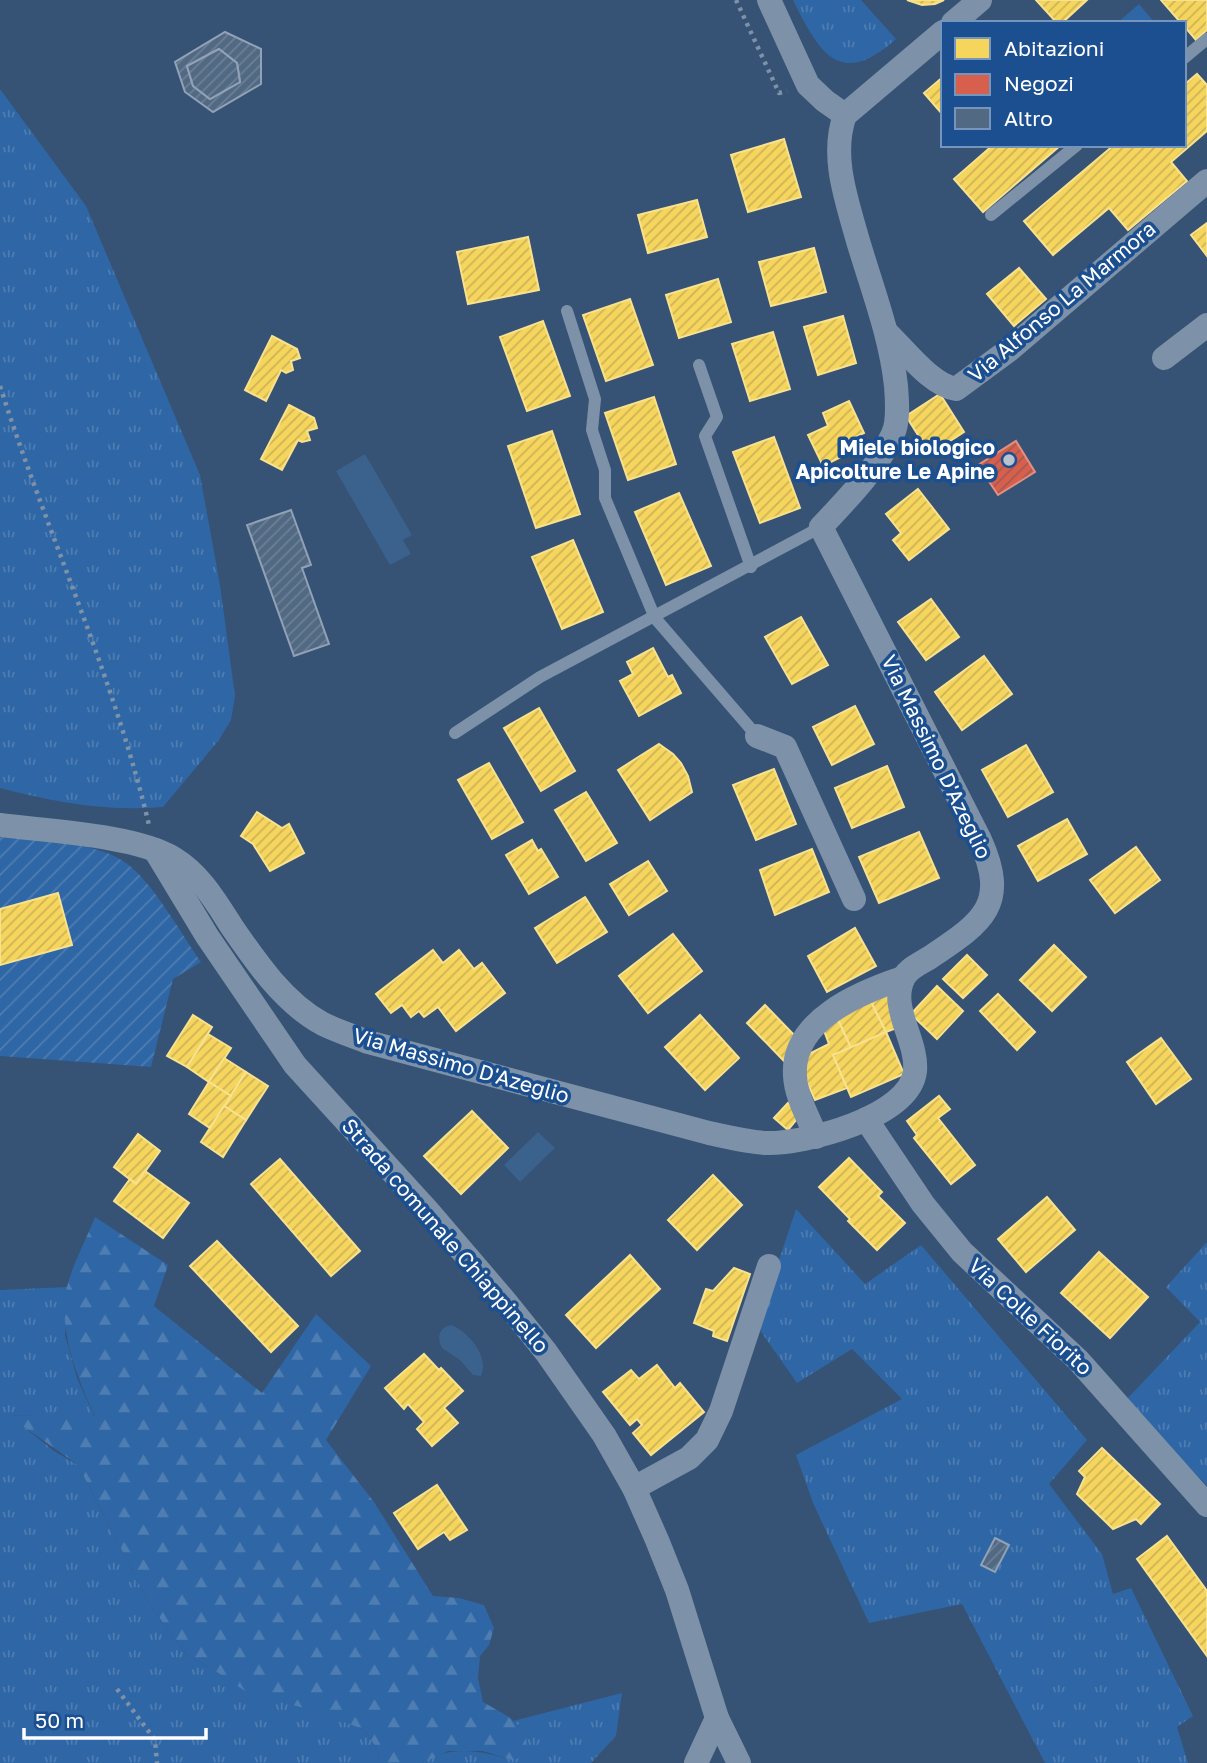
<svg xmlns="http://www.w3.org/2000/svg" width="1207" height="1763" font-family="'Golos Text',sans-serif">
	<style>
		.grass { fill: url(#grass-tufts); fill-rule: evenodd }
		.forest { fill: url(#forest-firs) }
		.park { fill: #2f66a5 }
		.garden { fill: url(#garden-furrows) }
		.water { fill: #3b618d }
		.homes { fill: url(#homes-hatch); stroke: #f9e28d; stroke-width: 2 }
		.shops { fill: url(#shops-hatch); stroke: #e29082; stroke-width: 2 }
		.building { fill: url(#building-hatch); stroke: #92a2b6; stroke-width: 2; fill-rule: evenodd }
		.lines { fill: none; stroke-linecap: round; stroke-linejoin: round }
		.path { stroke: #7d92a8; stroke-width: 4.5; stroke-dasharray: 3.5 5; stroke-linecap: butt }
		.service { stroke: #7d92a8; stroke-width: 12 }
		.minor { stroke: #7d92a8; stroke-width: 24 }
		.poi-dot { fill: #b9c2ce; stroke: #1b4f8f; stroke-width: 2.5 }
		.labels { text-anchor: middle; stroke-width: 7; stroke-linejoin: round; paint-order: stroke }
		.street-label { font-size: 21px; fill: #fff; stroke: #1b4f8f }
		.poi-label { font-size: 21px; font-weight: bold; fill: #fff; stroke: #1b4f8f; text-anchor: end }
	</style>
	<defs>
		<pattern id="grass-tufts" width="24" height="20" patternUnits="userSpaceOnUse" patternTransform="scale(1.75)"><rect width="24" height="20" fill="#2f66a5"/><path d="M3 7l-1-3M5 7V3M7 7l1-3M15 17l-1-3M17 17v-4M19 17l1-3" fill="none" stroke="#4e7db2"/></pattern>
		<pattern id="forest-firs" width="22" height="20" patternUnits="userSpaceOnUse" patternTransform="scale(1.75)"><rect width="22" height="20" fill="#2f66a5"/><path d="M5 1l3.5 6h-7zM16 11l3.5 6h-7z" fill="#4e7db2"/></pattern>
		<pattern id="garden-furrows" width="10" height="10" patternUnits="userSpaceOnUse" patternTransform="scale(1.75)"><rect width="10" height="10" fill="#2f66a5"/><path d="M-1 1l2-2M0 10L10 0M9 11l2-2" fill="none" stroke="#4e7db2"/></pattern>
		<pattern id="homes-hatch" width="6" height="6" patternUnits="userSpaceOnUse" patternTransform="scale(1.75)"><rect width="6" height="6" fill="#f6d55c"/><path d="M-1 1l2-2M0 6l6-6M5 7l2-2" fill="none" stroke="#ccb358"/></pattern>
		<pattern id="shops-hatch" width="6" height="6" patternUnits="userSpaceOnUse" patternTransform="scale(1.75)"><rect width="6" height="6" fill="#d6604d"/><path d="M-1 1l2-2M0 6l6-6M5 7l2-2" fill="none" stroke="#a6594d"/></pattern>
		<pattern id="building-hatch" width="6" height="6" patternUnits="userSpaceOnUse" patternTransform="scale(1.75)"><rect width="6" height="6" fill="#526984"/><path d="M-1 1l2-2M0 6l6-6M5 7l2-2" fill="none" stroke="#6c8096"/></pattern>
	</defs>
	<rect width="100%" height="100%" fill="#365274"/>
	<g class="grass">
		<path d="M793,0H861L896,39C839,90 819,52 793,0Z"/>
		<path d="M0,89L86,206L200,475L220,585L235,696L231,720L219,740L163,807C108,812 54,802 0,788Z"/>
		<path d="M796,1209L865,1284L921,1245L1087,1440L1049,1484L1102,1554L1113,1594L1131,1588L1193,1716L1177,1727L1188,1763H1045L962,1604L869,1623L813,1503L796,1455L902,1399L852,1349L797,1383L757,1326ZM995,1538L1008,1545L994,1572L981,1565Z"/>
		<path d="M1207,1242V1486L1126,1400L1200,1322L1166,1287Z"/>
		<path d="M68,1287L65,1335L77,1378L95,1418L9,1415L54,1451L78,1465L150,1605L187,1655L211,1668L365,1730L378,1751L379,1763H0V1290Z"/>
		<path d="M622,1693L616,1736L591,1763H423C450,1744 482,1751 512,1760L526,1733L513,1721Z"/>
	</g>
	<path class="forest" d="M95,1217L168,1265L154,1306L262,1393L316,1314L371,1366L326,1440L374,1502L433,1596L459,1598L484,1605L494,1628L489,1645L480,1656L478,1678L483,1702L509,1717L526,1733L527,1756L512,1760L483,1751H448L423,1763H379L378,1751L365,1730L315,1711L248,1693L211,1668L187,1655L150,1605L78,1465L7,1415L95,1417C77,1375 58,1334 67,1287C72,1265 87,1238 95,1217Z"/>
	<path class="park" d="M1139,4L1155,23H1117Z"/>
	<path class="garden" d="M0,837C36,841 97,841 126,863C152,881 182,935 201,962L173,979L151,1067L0,1056Z"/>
	<g class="water">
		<path d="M365,454L412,535L403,540L411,554L390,565L336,471Z"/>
		<path d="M538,1132L555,1148L520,1182L504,1165Z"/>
		<path d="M451,1325C468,1331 490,1357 481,1376L473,1375L460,1360L442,1348C437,1338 438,1328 451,1325Z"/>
	</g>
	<g class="homes">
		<path d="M907,0H944L935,4L922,5Z"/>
		<path d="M1036,0H1087L1062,23H1057Z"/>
		<path d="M1161,0H1207V30L1196,40L1184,26V23H1181Z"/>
		<path d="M1197,74L1207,85V131L1171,162L1187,181L1128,230L1109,208L1053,255L1024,221L1114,145H1184V85Z"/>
		<path d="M943,77V115L924,93Z"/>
		<path d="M784,139L801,197L748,212L731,155Z"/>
		<path d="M993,145H1061L983,212L954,179Z"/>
		<path d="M697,200L707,237L648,253L638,215Z"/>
		<path d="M1207,223V256L1191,235Z"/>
		<path d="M528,237L539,290L468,304L457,252Z"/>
		<path d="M814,248L826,292L771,306L759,262Z"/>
		<path d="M1019,268L1046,299L1014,326L987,294Z"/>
		<path d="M718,279L731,322L679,338L666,295Z"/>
		<path d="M630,299L653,365L606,381L583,315Z"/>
		<path d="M843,316L856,363L818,375L804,327Z"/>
		<path d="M543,321L570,396L527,411L500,337Z"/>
		<path d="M773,332L790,389L750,401L732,344Z"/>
		<path d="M272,336L297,349L300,358L291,361L293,370L286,373L281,370L266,401L245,390Z"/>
		<path d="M940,394L964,432L930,454L906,416Z"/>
		<path d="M654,397L676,464L628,480L605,413Z"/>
		<path d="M849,401L864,433L840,444L845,455L823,466L808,435L828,426L823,413Z"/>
		<path d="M289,405L314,418L317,428L307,431L310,440L302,442L298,440L282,470L261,459Z"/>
		<path d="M552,431L580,514L536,528L508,446Z"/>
		<path d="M774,437L800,508L760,523L733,452Z"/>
		<path d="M918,489L949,529L909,560L893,540L901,533L886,514Z"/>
		<path d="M679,493L711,566L666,585L635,512Z"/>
		<path d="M573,540L603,612L562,629L532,557Z"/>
		<path d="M931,599L959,637L926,660L898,622Z"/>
		<path d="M801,617L828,665L792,684L765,637Z"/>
		<path d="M653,648L668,677L672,675L681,693L639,716L620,681L633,674L627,662Z"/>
		<path d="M984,656L1012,694L962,730L935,692Z"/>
		<path d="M855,706L874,744L832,765L813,727Z"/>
		<path d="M539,708L575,771L541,791L504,728Z"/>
		<path d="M659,744L673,754L681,763L688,776L692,792L650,820L618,770Z"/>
		<path d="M1026,745L1053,792L1008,817L982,770Z"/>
		<path d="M489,763L523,822L492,839L458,780Z"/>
		<path d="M887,766L904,807L852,828L835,788Z"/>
		<path d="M774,769L796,824L756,840L733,785Z"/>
		<path d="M586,792L617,843L586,861L555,810Z"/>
		<path d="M257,812L282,828L289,824L304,853L270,871L253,844L241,836Z"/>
		<path d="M1067,819L1087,854L1038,881L1018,846Z"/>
		<path d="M919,832L939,878L879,903L859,857Z"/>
		<path d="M532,840L538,851L541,849L558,877L529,894L506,855Z"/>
		<path d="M1136,847L1160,880L1115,913L1090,880Z"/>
		<path d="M812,849L829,892L775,915L760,870Z"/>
		<path d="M648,861L667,891L629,915L610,884Z"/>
		<path d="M58,893L72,945L0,965V909Z"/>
		<path d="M585,897L607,932L557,963L535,928Z"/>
		<path d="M855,928L876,966L827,992L808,956Z"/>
		<path d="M673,934L702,971L648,1013L619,976Z"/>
		<path d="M1054,945L1086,977L1052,1011L1020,980Z"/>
		<path d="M433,950L443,963L459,950L474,969L482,963L505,993L456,1031L438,1007L424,1017L419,1011L411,1017L402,1005L391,1013L376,994Z"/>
		<path d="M967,955L987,975L963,998L943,979Z"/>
		<path d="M937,986L963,1011L937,1039L911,1014Z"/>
		<path d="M893,991L899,1027L886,1032L870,1000Z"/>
		<path d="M998,994L1035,1032L1017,1050L980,1011Z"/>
		<path d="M870,1000L886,1032L851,1048L836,1015Z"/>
		<path d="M765,1005L798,1039L791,1054L784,1061L747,1023Z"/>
		<path d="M193,1015L212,1027L187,1067L167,1056Z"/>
		<path d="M700,1015L739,1058L705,1090L665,1047Z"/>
		<path d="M838,1020L851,1048L833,1055L847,1088L815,1100L800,1066L803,1057L829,1044L823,1028Z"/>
		<path d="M886,1032L904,1074L851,1097L833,1055Z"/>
		<path d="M208,1034L231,1048L209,1082L187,1067Z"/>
		<path d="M1161,1038L1191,1079L1156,1104L1127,1062Z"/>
		<path d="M224,1058L246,1072L231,1096L209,1082Z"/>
		<path d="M246,1072L268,1086L246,1120L224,1106Z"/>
		<path d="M209,1082L231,1096L210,1128L189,1114Z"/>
		<path d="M939,1096L950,1109L938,1118L975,1165L951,1184L914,1138L917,1135L907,1121Z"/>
		<path d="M788,1103L801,1114L788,1130L774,1118Z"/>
		<path d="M224,1106L246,1120L223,1157L201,1142Z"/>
		<path d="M472,1111L508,1148L461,1194L424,1156Z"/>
		<path d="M138,1134L160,1151L136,1184L114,1167Z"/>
		<path d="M849,1158L882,1192L878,1196L905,1223L877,1250L848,1221L850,1219L819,1187Z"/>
		<path d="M280,1159L360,1251L331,1276L251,1184Z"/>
		<path d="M145,1171L189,1203L163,1238L114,1201L130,1179L136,1184Z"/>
		<path d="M713,1175L742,1205L697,1250L668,1220Z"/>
		<path d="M1047,1197L1075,1230L1026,1272L998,1239Z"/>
		<path d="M217,1241L298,1326L271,1352L190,1266Z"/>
		<path d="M1099,1252L1148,1297L1110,1338L1061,1293Z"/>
		<path d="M630,1255L660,1289L596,1348L566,1315Z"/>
		<path d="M734,1268L750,1274L727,1341L713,1336L714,1331L694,1323L706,1289L713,1291Z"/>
		<path d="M424,1354L439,1370L441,1368L463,1391L444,1408L458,1423L432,1446L417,1429L424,1422L408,1404L404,1409L385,1388Z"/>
		<path d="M657,1365L675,1388L680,1383L704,1412L651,1455L633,1433L642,1425L637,1419L630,1425L603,1392L631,1370L639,1379Z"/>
		<path d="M1102,1448L1160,1504L1141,1524L1136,1519L1113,1529L1077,1494L1085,1477L1079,1471Z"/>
		<path d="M437,1485L467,1530L450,1540L444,1532L418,1549L394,1513Z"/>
		<path d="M1167,1536L1207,1591V1656L1137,1559Z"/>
	</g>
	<path class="shops" d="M1016,441L1035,472L998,495L978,465Z"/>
	<g class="building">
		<path d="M225,32L261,49V84L213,112L185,92L175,62ZM219,49L237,63L240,82L210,99L193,86L187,66Z"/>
		<path d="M219,49L237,63L240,82L210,99L193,86L187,66Z"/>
		<path d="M291,510L311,565L302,568L329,644L294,656L247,525Z"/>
		<path d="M995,1538L1009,1545L995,1572L981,1565Z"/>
	</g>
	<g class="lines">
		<g class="path">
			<path d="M736,0L779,93L787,91"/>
			<path d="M0,386C47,533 113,674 149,825"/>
			<path d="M117,1689L155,1740L157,1763"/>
		</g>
		<g class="service">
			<path d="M1184,58L1207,39"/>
			<path d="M991,215L1077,145"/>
			<path d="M567,311L595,399L592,430L605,470V498L655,618L757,736"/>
			<path d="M699,365L717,417L705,436L751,567"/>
			<path d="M455,733L540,677L821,527"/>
		</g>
		<g class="minor">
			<path d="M769,0L808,85L825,101L845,115"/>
			<path d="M953,23L980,0"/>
			<path d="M888,334C906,351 931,385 956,389L1009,350L1207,181"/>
			<path d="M1164,358L1207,325"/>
			<path d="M757,736L785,747L854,899"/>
			<path d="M0,825C46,831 135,835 173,858C200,874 216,902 232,927C256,962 284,1003 323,1024C337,1031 353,1036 368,1042L709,1133C728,1137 747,1142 766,1143C805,1144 910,1117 915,1071C918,1040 888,1007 904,977C909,968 921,963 929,958C981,923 1010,906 980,840L821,527C847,499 877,469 893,434C899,421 897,400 896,386C891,337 872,288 858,241C847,201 830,156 845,115L943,32"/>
			<path d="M155,850L207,936L295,1065L428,1211L505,1301L546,1352L604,1435L634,1488L657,1540L677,1590L717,1718L739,1763"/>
			<path d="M866,1119L923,1204L962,1252L1078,1360L1207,1505"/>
			<path d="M816,1137C809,1118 796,1097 795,1076C791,1020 861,992 903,978"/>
			<path d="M634,1488L689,1458L707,1440L721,1411L769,1266"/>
			<path d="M696,1763L717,1718"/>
		</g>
	</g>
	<circle class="poi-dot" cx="1009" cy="460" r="7"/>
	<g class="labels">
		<g class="street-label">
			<text transform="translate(1062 302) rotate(-40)" y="7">Via Alfonso La Marmora</text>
			<text transform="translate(936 757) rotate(64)" y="7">Via Massimo D'Azeglio</text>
			<text transform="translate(461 1066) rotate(16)" y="7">Via Massimo D'Azeglio</text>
			<text transform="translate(445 1236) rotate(49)" y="7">Strada comunale Chiappinello</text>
			<text transform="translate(1030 1317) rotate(43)" y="7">Via Colle Fiorito</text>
		</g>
		<g class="poi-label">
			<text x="995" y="455">Miele biologico<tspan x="995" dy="24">Apicolture Le Apine</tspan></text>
		</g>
	</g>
	<rect x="941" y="21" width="245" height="126" fill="#1b4f8f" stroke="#7695bc" stroke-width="2"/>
	<rect x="955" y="38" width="35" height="21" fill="#f6d55c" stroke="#7695bc" stroke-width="2"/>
	<text x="1004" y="56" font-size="21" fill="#ffffff">Abitazioni</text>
	<rect x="955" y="74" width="35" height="21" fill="#d6604d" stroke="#7695bc" stroke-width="2"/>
	<text x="1004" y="91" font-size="21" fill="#ffffff">Negozi</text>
	<rect x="955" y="108" width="35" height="21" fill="#526984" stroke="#7695bc" stroke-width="2"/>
	<text x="1004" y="126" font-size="21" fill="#ffffff">Altro</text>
	<path d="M24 1728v10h182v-10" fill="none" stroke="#ffffff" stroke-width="3.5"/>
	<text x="35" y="1728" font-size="21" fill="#ffffff" stroke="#1b4f8f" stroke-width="5" paint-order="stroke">50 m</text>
</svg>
